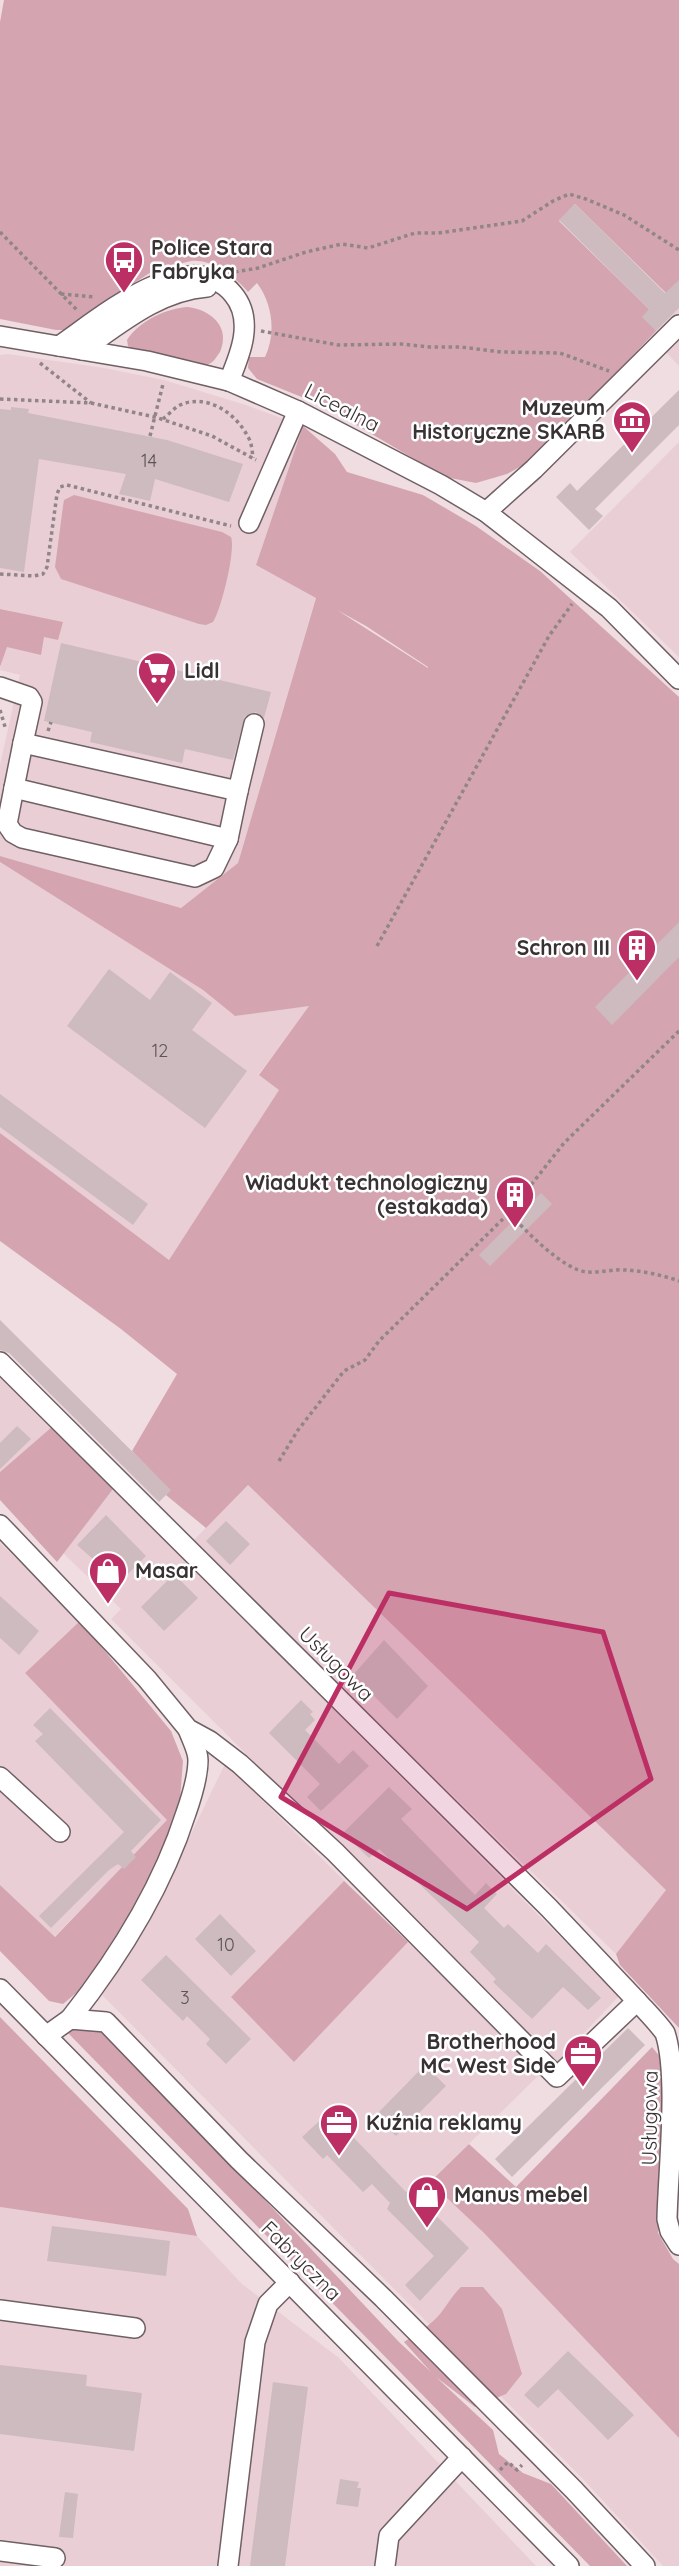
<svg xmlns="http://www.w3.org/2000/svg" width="679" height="2566" font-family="Quicksand,sans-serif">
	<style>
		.built { fill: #e9cfd5 }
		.green { fill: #d4a5b0; fill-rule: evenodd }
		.building { fill: #cdbbbf }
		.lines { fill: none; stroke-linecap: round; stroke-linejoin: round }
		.minor-casing { stroke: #706064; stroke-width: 22 }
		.path { stroke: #918588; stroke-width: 3.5; stroke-dasharray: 3.5 3.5; stroke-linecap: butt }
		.minor { stroke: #fff; stroke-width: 19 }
		.marked { fill: #bb2f64; fill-opacity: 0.2; stroke: #bb2f64; stroke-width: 5; stroke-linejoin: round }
		.labels { text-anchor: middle; stroke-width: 5; stroke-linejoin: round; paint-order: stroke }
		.number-label { font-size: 18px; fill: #5e5457 }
		.poi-label { font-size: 21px; font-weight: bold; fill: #393234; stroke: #fff; text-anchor: start }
		.street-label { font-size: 21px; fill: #393234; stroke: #fff }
	</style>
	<rect width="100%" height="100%" fill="#f0dde1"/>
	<g class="built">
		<path d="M679,308V366L651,336Z"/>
		<path d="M8,354L104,368L164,380L246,405L303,426L256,565L316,597L238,863L181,908L0,856V765L20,675L0,670L11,611L0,609V355Z"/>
		<path d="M679,442V657L570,552Z"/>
		<path d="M0,862L203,990L235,1016L310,1005L259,1074L282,1092L169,1260L0,1143Z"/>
		<path d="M0,1376L53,1426L0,1472Z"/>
		<path d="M248,1485L667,1890L616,1954L192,1542Z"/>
		<path d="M113,1489L619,1996L556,2063L111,1619L121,1609L62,1552Z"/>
		<path d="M0,1543L80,1621L25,1673L168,1820L54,1937L0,1885Z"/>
		<path d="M225,1764L541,2073L430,2182L484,2233L679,2438V2566H663L583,2479L102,1995L146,1926Z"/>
		<path d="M0,2207L197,2236L242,2284L339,2358L536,2566H0Z"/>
	</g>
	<g class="green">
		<path d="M4,0H679V292L666,293L575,204L559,221L649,309L656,331L537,457L507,474L476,483L445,477L324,406L257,379L248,368L249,357H265C276,334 273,304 257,283L248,292C237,278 211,258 191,261C180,263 169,268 159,272L157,268L64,330H56L0,319V22Z"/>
		<path d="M188,307C211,310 231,327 220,352C217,356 214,362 209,364C193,369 151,354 133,350L128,346L127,340C139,321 167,308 188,307Z"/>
		<path d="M303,426L335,454L347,472L423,495L476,526L540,571L679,697V2028L620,1965L616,1954L666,1890L248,1485L206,1528L166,1495L170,1490L132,1451L177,1374L121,1329L0,1241V1133L169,1260L279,1090L259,1075L309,1006L235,1016L203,990L0,862V856L181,908L238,863L316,598L256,565ZM337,610L366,626L428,667V668Z"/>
		<path d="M74,495L222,532L231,537C236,550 221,610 213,622L206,625L199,624L61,579L55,567L63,506L64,500Z"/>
		<path d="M0,609L63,622L58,640L44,637L41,655L7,647L0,667Z"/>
		<path d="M53,1426L113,1489L57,1562L0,1500V1472Z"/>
		<path d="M80,1621L171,1731L183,1761L178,1825L130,1917L88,1983L63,2004L49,2001L0,1951V1885L55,1937L167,1820L25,1673Z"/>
		<path d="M344,1881L408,1942L294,2062L231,1997Z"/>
		<path d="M0,2017L188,2209L197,2236L0,2207Z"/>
		<path d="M75,2026L98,2027L129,2056L399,2342L431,2372L404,2342C416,2334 430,2326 440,2314C448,2304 451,2297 461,2287H483L502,2309L522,2374L506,2394L475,2407L436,2377L493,2430L499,2454L523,2473L551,2484L627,2566H590L68,2033Z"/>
		<path d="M652,2047L661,2058L664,2162L658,2233L673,2259L679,2264V2438L484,2233L430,2182L469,2144L516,2187Z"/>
	</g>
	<g class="building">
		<path d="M575,204L665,293L679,280V308L656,331L642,317L649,309L559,220Z"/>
		<path d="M679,390V425L595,509L603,516L589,530L556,497L570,483L577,491Z"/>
		<path d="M11,407L29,409L28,413L167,440L243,464L229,502L155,479L150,501L119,494L126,474L39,459L24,572L0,568V409L11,410Z"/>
		<path d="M61,643L271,692L264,718L256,712L245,716L233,760L185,749L182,763L90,742L92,732L44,721Z"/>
		<path d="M679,922V957L612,1025L595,1007Z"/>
		<path d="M109,969L150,1000L170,972L212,1003L192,1030L247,1071L205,1128L67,1026Z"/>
		<path d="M0,1094L148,1204L133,1225L0,1127Z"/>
		<path d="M541,1193L552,1204L490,1266L479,1255Z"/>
		<path d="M0,1320L171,1490L159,1502L9,1353L0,1350Z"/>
		<path d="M17,1426L31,1439L0,1469V1443Z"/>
		<path d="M106,1515L146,1556L128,1574L105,1551L95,1561L77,1545Z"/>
		<path d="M226,1521L250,1544L230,1565L206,1541Z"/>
		<path d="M174,1574L198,1598L164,1631L141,1607Z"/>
		<path d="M0,1596L39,1631L19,1655L0,1638Z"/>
		<path d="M384,1640L428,1686L397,1719L353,1675Z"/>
		<path d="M301,1700L313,1712L310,1714L315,1720L305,1730L339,1764L353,1750L369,1766L321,1811L307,1797L320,1784L269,1733Z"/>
		<path d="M50,1708L161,1820L131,1851L136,1857L124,1869L118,1864L109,1870L51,1928L39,1916L124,1832L35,1741L43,1734L33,1725Z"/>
		<path d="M389,1787L412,1809L401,1819L475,1895L486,1883L497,1894L484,1908L504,1928L508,1924L538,1953L546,1944L601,1998L588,2010L563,1987L532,2019L493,1982L496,1979L470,1952L479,1942L438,1902L410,1875L408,1877L379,1849L369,1858L343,1833Z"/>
		<path d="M220,1914L256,1951L231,1976L195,1939Z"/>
		<path d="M166,1955L251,2039L226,2064L206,2044L210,2039L187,2016L183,2021L141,1980Z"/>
		<path d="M628,2028L645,2045L512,2177L495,2159Z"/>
		<path d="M425,2065L446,2086L396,2136L375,2116Z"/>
		<path d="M329,2112L406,2192L409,2189L469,2248L420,2301L405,2285L434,2256L387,2209L390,2203L372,2184L363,2192L327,2155L323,2159L302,2137Z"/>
		<path d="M52,2226L170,2241L166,2276L47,2261Z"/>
		<path d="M568,2351L634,2415L608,2440L558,2389L538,2408L524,2395Z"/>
		<path d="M0,2365L87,2375L86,2386L142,2393L134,2451L0,2434Z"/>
		<path d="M273,2382L308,2387L285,2566H250Z"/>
		<path d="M340,2479L359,2482L357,2488H361L358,2507L336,2504Z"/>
		<path d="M65,2492L78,2494L73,2538L59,2537Z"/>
	</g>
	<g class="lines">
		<g class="minor-casing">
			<g id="minor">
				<path d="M0,336L147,361L229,381L298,411L441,485L486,512L609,608L679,679"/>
				<path d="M59,346C99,319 189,241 233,294C255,320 240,355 229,381"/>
				<path d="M82,350C121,323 158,291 207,287"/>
				<path d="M486,512L534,469L679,325"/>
				<path d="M249,523L298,411"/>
				<path d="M0,687L29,697L32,702L23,743L238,791L254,724"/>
				<path d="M23,743L14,788L228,839L238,791"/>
				<path d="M14,788L7,824L13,833L22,838L195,877L214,868L228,839"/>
				<path d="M0,1362L549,1908L637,2001L557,2077L335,1852L240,1764L210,1741L188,1729L147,1679L0,1525"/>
				<path d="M0,1777L60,1832"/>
				<path d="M0,1989L569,2566"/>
				<path d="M637,2001C646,2011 657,2022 665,2033C679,2075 668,2171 667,2219L670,2231L679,2245"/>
				<path d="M70,2019C119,1957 162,1888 186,1813C192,1796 198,1777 198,1760C198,1750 191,1738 188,1729"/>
				<path d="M46,2036L70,2019L106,2022L239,2160L383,2298L574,2490L645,2566"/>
				<path d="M0,2310L135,2328"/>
				<path d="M0,2551L55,2558"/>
				<path d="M228,2566L255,2342L268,2304L290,2282"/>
				<path d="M385,2566L389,2536L462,2457"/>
			</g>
		</g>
		<g class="path">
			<path d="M0,232L77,310"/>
			<path d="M235,272L258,268L306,252L342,244L368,248L415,233H438L522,221L553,201L569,194L586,199L624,215L679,250"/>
			<path d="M61,294L95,297"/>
			<path d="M261,331L338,345L401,344L430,347H461L501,352L560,353L609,371"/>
			<path d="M40,363L91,403"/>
			<path d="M0,399L91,403L155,417L212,436L256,460"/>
			<path d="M163,419C168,415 174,408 180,405C207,393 236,413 248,437C252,443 252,451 253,458"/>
			<path d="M150,436L163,384"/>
			<path d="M0,574L34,576L43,574L47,567L57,494L60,487L67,485L231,526"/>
			<path d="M0,710L6,730"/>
			<path d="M48,731L51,722"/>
			<path d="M377,946L549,636L572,604"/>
			<path d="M679,1031L564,1143L509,1213C525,1230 563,1270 587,1272C600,1273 613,1269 625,1270C643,1271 662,1275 679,1281"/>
			<path d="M279,1461L298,1430L344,1371L365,1360L379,1341L509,1213"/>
			<path d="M500,2470L508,2462L517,2470L522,2465"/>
		</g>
		<use href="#minor" class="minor"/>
	</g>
	<path class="marked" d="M389,1593L603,1632L651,1779L467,1909L281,1797Z"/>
	<defs>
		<g id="bus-pin" transform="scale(2.0125)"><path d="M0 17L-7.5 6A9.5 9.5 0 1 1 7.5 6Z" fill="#bb2f64" stroke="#fff"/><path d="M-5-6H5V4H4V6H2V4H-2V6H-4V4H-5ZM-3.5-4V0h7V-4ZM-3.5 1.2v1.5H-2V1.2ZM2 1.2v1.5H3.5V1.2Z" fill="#fff"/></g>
		<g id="museum-pin" transform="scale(2.0125)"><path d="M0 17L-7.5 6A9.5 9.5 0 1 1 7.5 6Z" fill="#bb2f64" stroke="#fff"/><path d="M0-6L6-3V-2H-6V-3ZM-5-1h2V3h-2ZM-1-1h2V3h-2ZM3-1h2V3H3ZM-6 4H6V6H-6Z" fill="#fff"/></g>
		<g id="supermarket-pin" transform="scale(2.0125)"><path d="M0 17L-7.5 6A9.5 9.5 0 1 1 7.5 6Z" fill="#bb2f64" stroke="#fff"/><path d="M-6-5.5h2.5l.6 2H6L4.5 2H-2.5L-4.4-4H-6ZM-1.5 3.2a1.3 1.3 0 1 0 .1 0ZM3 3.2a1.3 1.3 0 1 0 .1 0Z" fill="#fff"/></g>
		<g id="building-pin" transform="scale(2.0125)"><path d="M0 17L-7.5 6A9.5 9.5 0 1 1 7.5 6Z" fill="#bb2f64" stroke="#fff"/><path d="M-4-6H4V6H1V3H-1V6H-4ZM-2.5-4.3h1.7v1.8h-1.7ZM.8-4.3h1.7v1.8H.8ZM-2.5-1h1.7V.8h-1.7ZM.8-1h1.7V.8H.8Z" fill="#fff"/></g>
		<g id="shop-pin" transform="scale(2.0125)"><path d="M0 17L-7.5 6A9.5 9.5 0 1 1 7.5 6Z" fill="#bb2f64" stroke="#fff"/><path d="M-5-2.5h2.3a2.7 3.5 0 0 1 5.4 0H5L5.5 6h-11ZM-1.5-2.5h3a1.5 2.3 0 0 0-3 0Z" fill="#fff"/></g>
		<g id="office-pin" transform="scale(2.0125)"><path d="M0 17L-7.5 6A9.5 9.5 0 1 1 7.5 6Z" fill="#bb2f64" stroke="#fff"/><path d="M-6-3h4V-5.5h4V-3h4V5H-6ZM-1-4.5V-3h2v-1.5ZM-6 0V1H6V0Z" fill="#fff"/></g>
	</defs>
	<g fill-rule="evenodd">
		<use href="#bus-pin" x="124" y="260"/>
		<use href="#museum-pin" x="632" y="420"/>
		<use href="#supermarket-pin" x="157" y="671"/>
		<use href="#building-pin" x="637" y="948"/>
		<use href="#building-pin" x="515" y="1195"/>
		<use href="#shop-pin" x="108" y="1571"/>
		<use href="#office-pin" x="583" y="2054"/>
		<use href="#office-pin" x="339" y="2123"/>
		<use href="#shop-pin" x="427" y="2195"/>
	</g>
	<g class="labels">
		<g class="number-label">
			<text x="149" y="467">14</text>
			<text x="160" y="1057">12</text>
			<text x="226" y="1951">10</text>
			<text x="185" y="2004">3</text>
		</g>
		<g class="poi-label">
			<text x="151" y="255">Police Stara<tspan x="151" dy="24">Fabryka</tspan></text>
			<text x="605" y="415" text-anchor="end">Muzeum<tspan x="605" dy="24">Historyczne SKARB</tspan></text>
			<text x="184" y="678">Lidl</text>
			<text x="610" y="955" text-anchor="end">Schron III</text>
			<text x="488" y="1190" text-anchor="end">Wiadukt technologiczny<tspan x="488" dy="24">(estakada)</tspan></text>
			<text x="135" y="1578">Masar</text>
			<text x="556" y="2049" text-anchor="end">Brotherhood<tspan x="556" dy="24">MC West Side</tspan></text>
			<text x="366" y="2130">Kuźnia reklamy</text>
			<text x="454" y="2202">Manus mebel</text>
		</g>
		<g class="street-label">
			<text transform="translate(342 408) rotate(27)" y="7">Licealna</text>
			<text transform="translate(336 1664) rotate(45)" y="7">Usługowa</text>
			<text transform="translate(650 2118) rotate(-89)" y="7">Usługowa</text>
			<text transform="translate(301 2261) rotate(45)" y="7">Fabryczna</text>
		</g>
	</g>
</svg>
